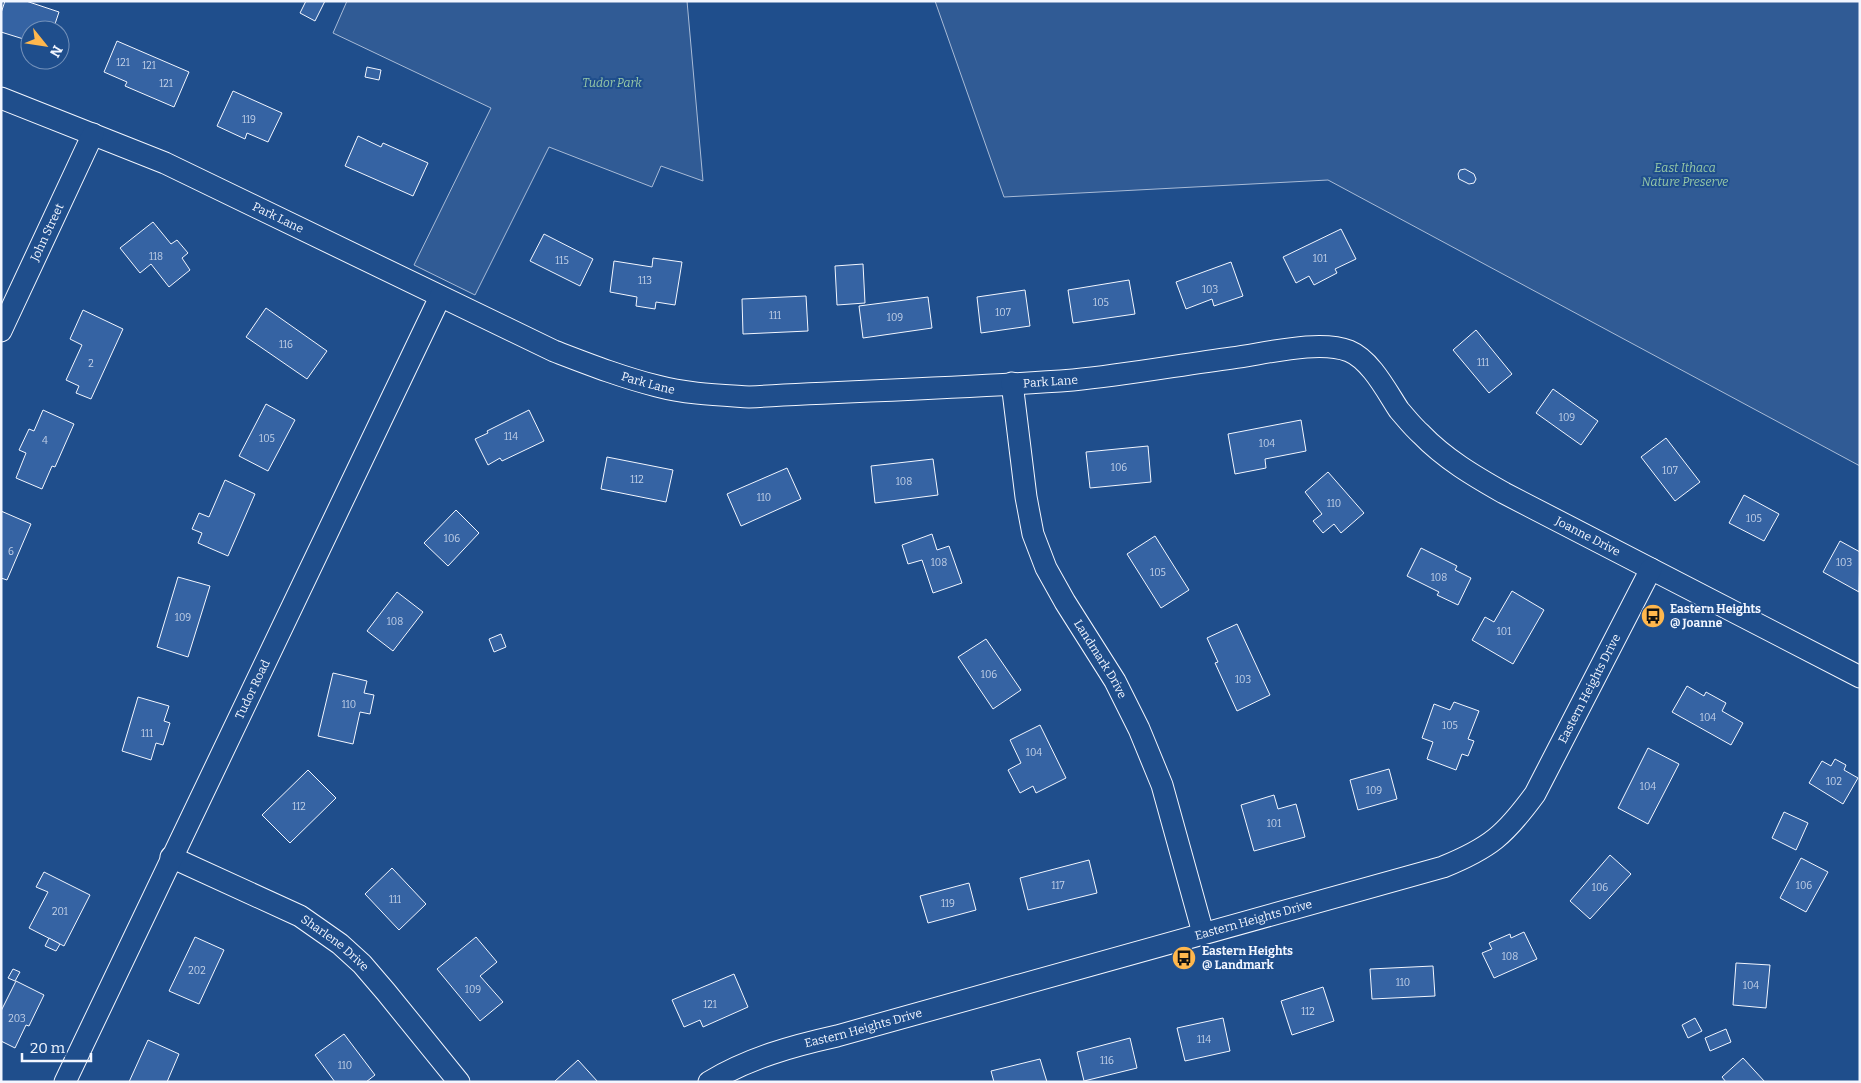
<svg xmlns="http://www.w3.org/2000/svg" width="1861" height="1083" font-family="Bitter,serif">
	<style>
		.green { fill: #305b95; stroke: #a8bbd7 }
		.building { fill: #3563a3; stroke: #f2f6ff }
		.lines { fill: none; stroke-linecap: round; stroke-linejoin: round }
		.street-casing { stroke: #f2f6ff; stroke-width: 23 }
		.street { stroke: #1f4e8c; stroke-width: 21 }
		.labels { text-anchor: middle; stroke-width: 4; stroke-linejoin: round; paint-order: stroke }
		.number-label { font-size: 10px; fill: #c3d1e8 }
		.park-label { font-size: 12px; font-style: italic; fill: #97c8a6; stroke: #1f4e8c }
		.street-label { font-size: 12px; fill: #f2f6ff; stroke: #1f4e8c }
		.poi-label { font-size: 12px; font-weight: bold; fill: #f2f6ff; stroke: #1f4e8c; text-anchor: start }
	</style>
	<rect width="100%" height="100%" fill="#1f4e8c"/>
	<g class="green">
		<path d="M347,1H687L703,181L661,166L652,187L549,147L475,295L414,265L491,108L333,33Z"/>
		<path d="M935,1H1860V466L1328,180L1004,197Z"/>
	</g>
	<g class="building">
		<path d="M5,1H26L59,12L53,30H30V41L1,32V13Z"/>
		<path d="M306,1H325L315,21L300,13Z"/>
		<path d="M117,41L189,72L174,107L125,86L127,82L104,72Z"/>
		<path d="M367,67L381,70L379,80L365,77Z"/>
		<path d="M233,91L282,113L268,142L247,133L245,139L217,126Z"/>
		<path d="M358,136L381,147L383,143L428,163L413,196L345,166Z"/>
		<path d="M1465,169L1474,174L1476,179L1474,183L1469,184L1459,179L1458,174L1460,170Z"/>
		<path d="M153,222L171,244L177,240L188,253L182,258L190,270L169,287L151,264L140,273L120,248Z"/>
		<path d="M1341,229L1356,259L1335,269L1337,273L1314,285L1309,276L1296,283L1283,257Z"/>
		<path d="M544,234L593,259L580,286L530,261Z"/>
		<path d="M653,258L682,262L675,305L656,302L655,309L636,306L637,297L610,292L614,261L652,267Z"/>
		<path d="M1231,262L1243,296L1214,306L1212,299L1186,309L1176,282Z"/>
		<path d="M863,264L865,303L837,305L835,266Z"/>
		<path d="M1129,280L1135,314L1073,323L1068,290Z"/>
		<path d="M1025,290L1030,326L981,333L977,297Z"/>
		<path d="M806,296L808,331L743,334L742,299Z"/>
		<path d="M928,297L932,328L863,338L859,306Z"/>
		<path d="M266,308L327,351L307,379L246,337Z"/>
		<path d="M83,310L123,329L91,399L76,393L79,386L66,380L82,345L70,339Z"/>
		<path d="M1476,330L1512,374L1489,393L1453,350Z"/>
		<path d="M1553,389L1598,421L1581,445L1536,413Z"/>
		<path d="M266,404L295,420L268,471L239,456Z"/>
		<path d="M43,410L74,424L55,467L52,466L42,489L16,478L26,453L19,450L29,429L34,431Z"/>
		<path d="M529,410L544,441L502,461L500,458L488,465L475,439L488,433L487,431Z"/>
		<path d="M1301,420L1306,451L1265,459L1266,468L1235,474L1228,434Z"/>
		<path d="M1666,438L1700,482L1675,501L1641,457Z"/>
		<path d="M1148,446L1151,482L1090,488L1086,452Z"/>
		<path d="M607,457L673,470L666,502L601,489Z"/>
		<path d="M933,459L938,495L875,503L871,466Z"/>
		<path d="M787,468L801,499L741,526L727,494Z"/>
		<path d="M1328,472L1364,513L1341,533L1334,524L1323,533L1313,521L1322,514L1305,492Z"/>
		<path d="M225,480L255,494L228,556L198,543L202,533L192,529L199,513L209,517Z"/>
		<path d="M1744,495L1779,514L1764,541L1729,523Z"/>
		<path d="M456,510L479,533L448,566L424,543Z"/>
		<path d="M1,511L31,524L7,580L1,578Z"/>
		<path d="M932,534L937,550L949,546L962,583L933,593L922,560L908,564L902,545Z"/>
		<path d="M1155,536L1189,590L1161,608L1127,554Z"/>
		<path d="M1840,541L1860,552L1859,592L1823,572Z"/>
		<path d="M1421,548L1457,566L1455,570L1471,578L1458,605L1437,595L1439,592L1407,576Z"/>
		<path d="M178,577L210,586L188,657L157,647Z"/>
		<path d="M1512,591L1544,610L1513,664L1472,640L1485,617L1494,622Z"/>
		<path d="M397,592L423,612L393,651L367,631Z"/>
		<path d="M1237,624L1270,695L1237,711L1215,663L1218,662L1207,638Z"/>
		<path d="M501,634L506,647L494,652L489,639Z"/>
		<path d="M986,639L1021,690L993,709L958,657Z"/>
		<path d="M333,673L367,681L364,693L374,695L370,714L360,712L353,744L318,736Z"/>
		<path d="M1687,686L1704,696L1706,692L1726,703L1722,711L1743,723L1731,745L1672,712Z"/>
		<path d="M138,697L169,706L164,721L170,723L163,745L156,743L151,760L122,751Z"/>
		<path d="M1454,702L1479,711L1468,739L1474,741L1468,756L1462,754L1456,770L1427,759L1433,742L1422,738L1434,704L1450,710Z"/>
		<path d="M1040,725L1066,778L1036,793L1033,786L1020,793L1008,770L1021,763L1010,740Z"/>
		<path d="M1648,748L1679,764L1648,824L1618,808Z"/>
		<path d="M1835,759L1846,765L1844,770L1858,778L1843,804L1809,783L1822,761L1831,766Z"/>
		<path d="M1389,769L1397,799L1358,810L1350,780Z"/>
		<path d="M308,770L336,798L290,843L262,815Z"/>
		<path d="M1274,795L1278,809L1296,804L1305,837L1254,851L1241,805Z"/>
		<path d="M1784,812L1808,823L1796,850L1772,838Z"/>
		<path d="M1610,855L1631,874L1590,919L1570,901Z"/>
		<path d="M1801,858L1828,872L1806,912L1780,898Z"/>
		<path d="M1089,860L1097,893L1028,910L1020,878Z"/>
		<path d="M392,868L426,904L399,930L365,894Z"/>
		<path d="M44,872L90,895L64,946L29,928L48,892L36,887Z"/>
		<path d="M969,883L976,910L928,923L920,896Z"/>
		<path d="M1524,932L1537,959L1494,978L1482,953L1492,949L1489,943L1510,934L1511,938Z"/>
		<path d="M195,937L224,950L199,1004L169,991Z"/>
		<path d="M476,937L497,962L480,976L503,1002L480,1021L437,969Z"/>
		<path d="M49,938L60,944L56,951L45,946Z"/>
		<path d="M1736,963L1770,965L1766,1008L1733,1005Z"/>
		<path d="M1433,966L1435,996L1372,999L1370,969Z"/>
		<path d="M13,969L20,972L15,981L8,978Z"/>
		<path d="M734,974L748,1007L703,1027L700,1020L684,1027L672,1000Z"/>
		<path d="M16,981L44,995L29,1026L26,1025L15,1048L1,1041V1011Z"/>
		<path d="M1323,987L1334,1021L1292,1035L1281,1001Z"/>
		<path d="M1223,1018L1230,1051L1185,1061L1177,1028Z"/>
		<path d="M1695,1018L1702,1031L1688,1038L1682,1025Z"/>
		<path d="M1726,1029L1731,1042L1710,1051L1705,1038Z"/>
		<path d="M344,1034L375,1075L366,1082H335L315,1055Z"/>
		<path d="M1130,1038L1137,1068L1084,1081L1077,1052Z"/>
		<path d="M148,1040L179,1054L167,1082H129Z"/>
		<path d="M1743,1058L1765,1082H1726L1722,1077Z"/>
		<path d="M1040,1059L1047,1082H994L991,1071Z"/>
		<path d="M578,1060L598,1082H554Z"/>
	</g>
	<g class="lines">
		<g class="street-casing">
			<g id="street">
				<path id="s1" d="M1,98L165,163L554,351C588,364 621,377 657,386C687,394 718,395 749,397C857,391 966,388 1073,380C1126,375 1179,365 1232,358C1264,354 1319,339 1349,351C1371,360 1387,392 1399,410C1406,418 1413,427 1421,434C1445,459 1474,476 1504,493L1860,677"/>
				<path id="s2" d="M1,331L93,134"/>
				<path id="s3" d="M1012,383L1026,497L1033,534L1046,568L1065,602L1115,681L1139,729L1162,785L1203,933"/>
				<path id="s4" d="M171,857L300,916L340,944L362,964L386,992L459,1082"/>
				<path id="s5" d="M65,1082L440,297"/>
				<path id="s6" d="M709,1082C749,1058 792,1046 837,1036L1443,867C1490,848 1505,835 1535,794L1651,569"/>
			</g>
		</g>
		<use href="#street" class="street"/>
	</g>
	<defs>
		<g id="bus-disc" transform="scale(1.25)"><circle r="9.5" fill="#ffb74d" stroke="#1f4e8c"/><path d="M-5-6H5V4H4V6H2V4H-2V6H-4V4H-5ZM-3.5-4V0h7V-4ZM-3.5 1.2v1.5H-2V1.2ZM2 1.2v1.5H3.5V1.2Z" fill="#111"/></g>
	</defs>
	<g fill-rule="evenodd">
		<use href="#bus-disc" x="1653" y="616"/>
		<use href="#bus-disc" x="1184" y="958"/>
	</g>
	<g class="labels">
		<g class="number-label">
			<text x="123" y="66">121</text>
			<text x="149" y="69">121</text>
			<text x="166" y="87">121</text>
			<text x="249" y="123">119</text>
			<text x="156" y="260">118</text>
			<text x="1320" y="262">101</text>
			<text x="562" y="264">115</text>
			<text x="645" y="284">113</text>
			<text x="1210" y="293">103</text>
			<text x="1101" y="306">105</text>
			<text x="1003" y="316">107</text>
			<text x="775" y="319">111</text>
			<text x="895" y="321">109</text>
			<text x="286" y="348">116</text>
			<text x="1483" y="366">111</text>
			<text x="91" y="367">2</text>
			<text x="1567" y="421">109</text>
			<text x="511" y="440">114</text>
			<text x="267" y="442">105</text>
			<text x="45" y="444">4</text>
			<text x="1267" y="447">104</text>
			<text x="1119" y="471">106</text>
			<text x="1670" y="474">107</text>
			<text x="637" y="483">112</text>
			<text x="904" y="485">108</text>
			<text x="764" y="501">110</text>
			<text x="1334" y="507">110</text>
			<text x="1754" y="522">105</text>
			<text x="452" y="542">106</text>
			<text x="11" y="555">6</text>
			<text x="939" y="566">108</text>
			<text x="1844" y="566">103</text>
			<text x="1158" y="576">105</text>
			<text x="1439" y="581">108</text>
			<text x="183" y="621">109</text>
			<text x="395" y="625">108</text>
			<text x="1504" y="635">101</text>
			<text x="989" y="678">106</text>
			<text x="1243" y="683">103</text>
			<text x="349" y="708">110</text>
			<text x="1708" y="721">104</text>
			<text x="1450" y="729">105</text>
			<text x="147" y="737">111</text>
			<text x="1034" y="756">104</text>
			<text x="1834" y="785">102</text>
			<text x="1648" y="790">104</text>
			<text x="1374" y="794">109</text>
			<text x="299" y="810">112</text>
			<text x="1274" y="827">101</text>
			<text x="1058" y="889">117</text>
			<text x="1804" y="889">106</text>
			<text x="1600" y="891">106</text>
			<text x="395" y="903">111</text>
			<text x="948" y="907">119</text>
			<text x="60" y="915">201</text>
			<text x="1510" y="960">108</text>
			<text x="197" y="974">202</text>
			<text x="1403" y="986">110</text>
			<text x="1751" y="989">104</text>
			<text x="473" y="993">109</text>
			<text x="710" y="1008">121</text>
			<text x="1308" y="1015">112</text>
			<text x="17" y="1022">203</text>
			<text x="1204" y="1043">114</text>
			<text x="1107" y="1064">116</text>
			<text x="345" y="1069">110</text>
		</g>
		<g class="park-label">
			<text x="612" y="87">Tudor Park</text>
			<text x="1685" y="172">East Ithaca<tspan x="1685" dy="14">Nature Preserve</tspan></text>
		</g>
		<g class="street-label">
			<text dy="4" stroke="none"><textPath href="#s1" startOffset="302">Park Lane</textPath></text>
			<text dy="4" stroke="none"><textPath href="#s2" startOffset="109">John Street</textPath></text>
			<text dy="4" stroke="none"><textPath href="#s1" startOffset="1112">Park Lane</textPath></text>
			<text dy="4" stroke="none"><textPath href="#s1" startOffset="708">Park Lane</textPath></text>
			<text dy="4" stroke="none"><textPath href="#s1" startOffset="1721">Joanne Drive</textPath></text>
			<text dy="4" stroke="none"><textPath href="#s3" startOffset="295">Landmark Drive</textPath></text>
			<text dy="4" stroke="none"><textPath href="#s5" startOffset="435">Tudor Road</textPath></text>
			<text dy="4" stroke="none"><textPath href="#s6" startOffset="1004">Eastern Heights Drive</textPath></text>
			<text dy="4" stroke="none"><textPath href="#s6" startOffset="569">Eastern Heights Drive</textPath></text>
			<text dy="4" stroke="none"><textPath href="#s4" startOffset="186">Sharlene Drive</textPath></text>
			<text dy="4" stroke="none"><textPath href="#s6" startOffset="164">Eastern Heights Drive</textPath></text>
		</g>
		<g class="poi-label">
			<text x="1670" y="613">Eastern Heights<tspan x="1670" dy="14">@ Joanne</tspan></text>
			<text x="1202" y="955">Eastern Heights<tspan x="1202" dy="14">@ Landmark</tspan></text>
		</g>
	</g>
	<rect width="1861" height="1083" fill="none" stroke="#f2f6ff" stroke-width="5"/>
	<g transform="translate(45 45) rotate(120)"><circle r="24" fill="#1f4e8c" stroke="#7391ba"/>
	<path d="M0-4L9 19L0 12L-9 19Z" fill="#ffb74d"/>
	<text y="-8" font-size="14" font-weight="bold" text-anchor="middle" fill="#f2f6ff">N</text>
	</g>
	<path d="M22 1053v8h69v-8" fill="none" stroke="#f2f6ff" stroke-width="2.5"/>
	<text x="30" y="1053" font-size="15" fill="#f2f6ff" stroke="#1f4e8c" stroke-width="4" paint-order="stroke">20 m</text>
</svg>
